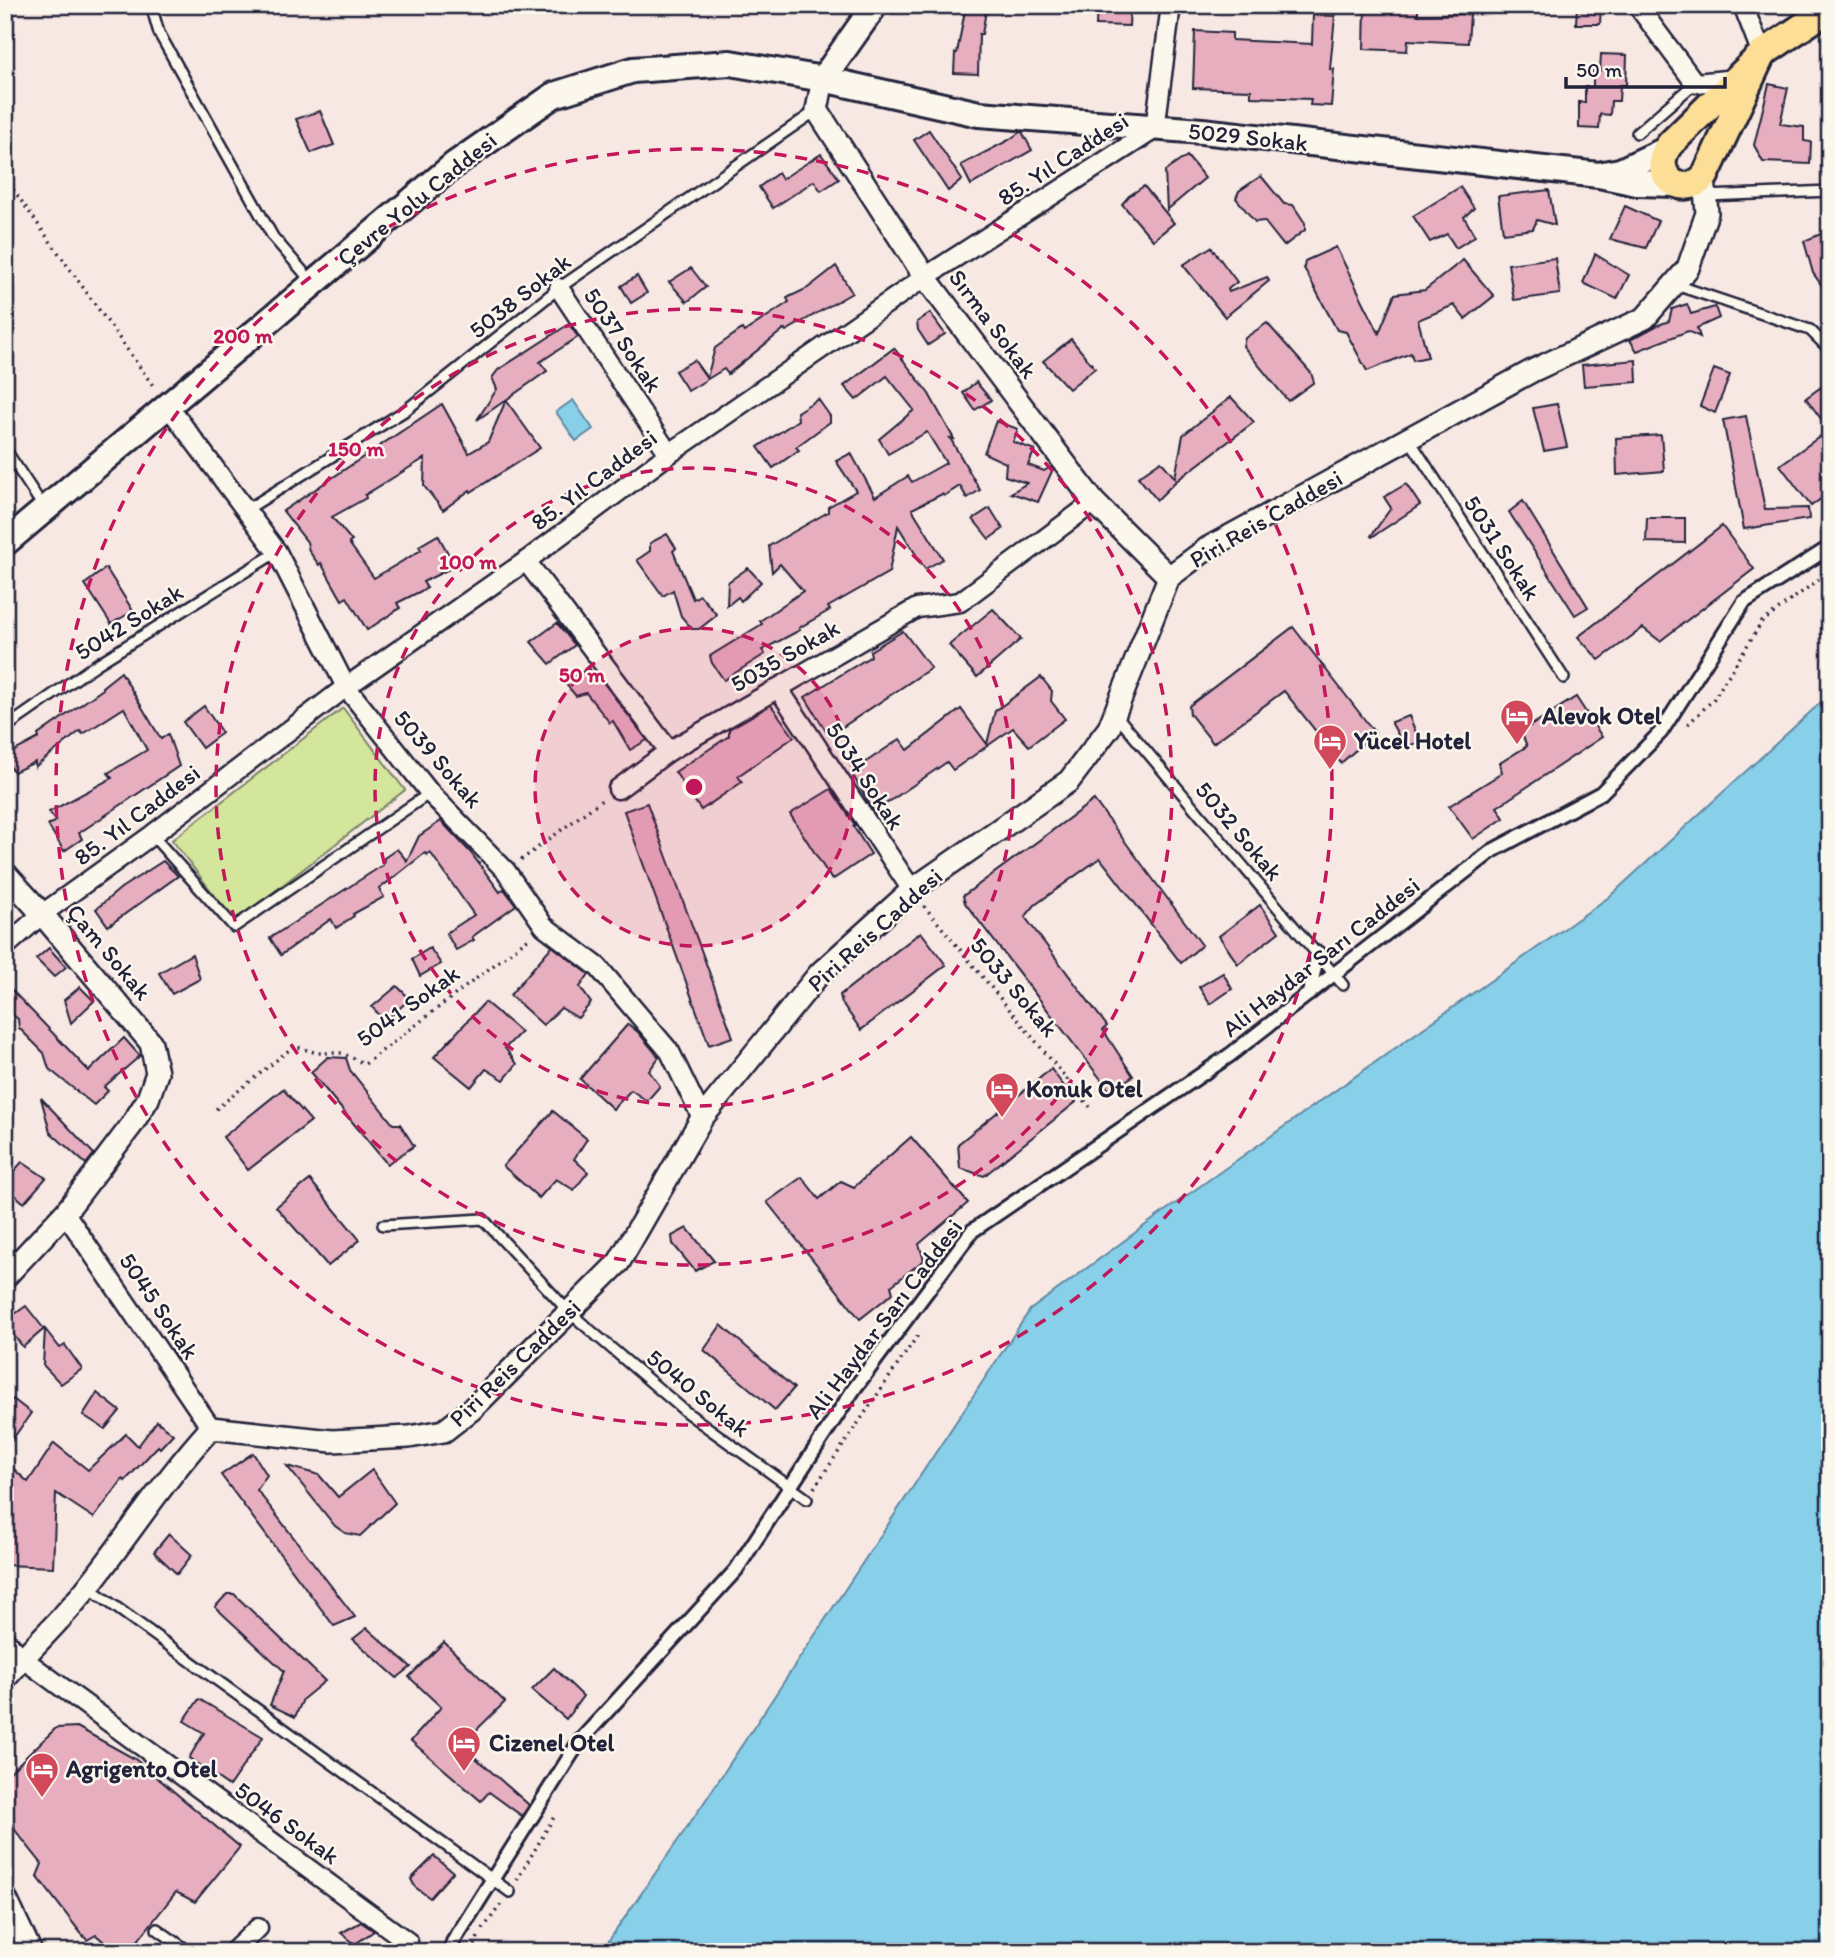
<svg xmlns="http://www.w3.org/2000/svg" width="1835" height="1957" font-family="Itim,sans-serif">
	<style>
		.green { fill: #d3e69b; stroke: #7a846b; stroke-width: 2 }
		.water { fill: #88cfe9; stroke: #5f8aa3; stroke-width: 2 }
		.building { fill: #e7aec0; stroke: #22223b; stroke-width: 2 }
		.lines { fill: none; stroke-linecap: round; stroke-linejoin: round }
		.service-casing { stroke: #22223b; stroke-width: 14 }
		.pedestrian-casing { stroke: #22223b; stroke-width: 18 }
		.minor-casing { stroke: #22223b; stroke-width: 23 }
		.tertiary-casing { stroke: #22223b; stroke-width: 26 }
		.secondary-casing { stroke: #22223b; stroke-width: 30 }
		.primary-casing { stroke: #22223b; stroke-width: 32 }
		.path { stroke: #22223b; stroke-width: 3.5; stroke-dasharray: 2 5; stroke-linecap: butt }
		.service { stroke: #fbf7ec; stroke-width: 9 }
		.pedestrian { stroke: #fbf7ec; stroke-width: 12 }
		.minor { stroke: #fbf7ec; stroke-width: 18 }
		.tertiary { stroke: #fbf7ec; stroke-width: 21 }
		.secondary { stroke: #fbf7ec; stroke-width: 24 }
		.primary { stroke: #fcde96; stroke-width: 26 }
		.ring { fill: none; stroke: #c2185b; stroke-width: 3.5; stroke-dasharray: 12 9 }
		.labels { text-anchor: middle; stroke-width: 5; stroke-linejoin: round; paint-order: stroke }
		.street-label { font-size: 24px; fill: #22223b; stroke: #fbf7ec }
		.poi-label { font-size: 24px; font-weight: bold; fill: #22223b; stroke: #fbf7ec; text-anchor: start }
		.centre { fill: #c2185b; stroke: #fbf7ec; stroke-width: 3.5 }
		.ring-label { font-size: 21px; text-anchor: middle; font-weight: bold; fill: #c2185b; stroke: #fbf7ec; stroke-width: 5; stroke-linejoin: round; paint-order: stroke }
	</style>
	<rect width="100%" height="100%" fill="#f7e8e3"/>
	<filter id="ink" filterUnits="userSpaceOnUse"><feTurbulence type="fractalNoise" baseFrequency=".0143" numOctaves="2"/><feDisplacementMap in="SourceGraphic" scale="14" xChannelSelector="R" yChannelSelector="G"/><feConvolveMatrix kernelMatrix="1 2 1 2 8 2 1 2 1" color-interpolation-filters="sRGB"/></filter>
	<g filter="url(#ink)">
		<path class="green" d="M343,708L405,790L235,922L172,840Z"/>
		<g class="water">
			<path d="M573,400L593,429L576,441L556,412Z"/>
			<path d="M1830,694V1952H601L703,1804L1030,1310L1155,1218L1609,897Z"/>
		</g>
		<g class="building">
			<path d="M966,5H987L982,34H979L978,74L954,73L955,53H957Z"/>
			<path d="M1097,5H1130L1129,26L1096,25Z"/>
			<path d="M1365,5H1418V15L1470,14L1468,43L1408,40L1407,51L1364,49Z"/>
			<path d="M1577,5H1601L1600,24H1576Z"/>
			<path d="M1313,15L1335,16L1330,69H1334L1331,106L1310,105L1311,99L1251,97V90L1193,88L1195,31L1232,33V40L1312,44Z"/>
			<path d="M1601,54L1627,55L1626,85H1620L1619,101H1611L1610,115L1600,114L1599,129L1579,128V102L1585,103V87H1593V71H1600Z"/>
			<path d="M1769,84L1788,88L1780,124L1804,127V141L1811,142L1810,164L1763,162L1754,145Z"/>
			<path d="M320,111L334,145L311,153L296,119Z"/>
			<path d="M929,130L962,180L948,191L914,140Z"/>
			<path d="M1020,132H1022L1032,150L971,185L961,165L1009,140Z"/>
			<path d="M821,154L839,179L821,191L814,181L773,208L759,187L778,173L782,179Z"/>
			<path d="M1187,156L1205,178L1167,210L1165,171Z"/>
			<path d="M1261,176L1284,204L1293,205L1305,223V230L1284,246L1264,221L1255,222L1236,198L1239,191Z"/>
			<path d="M1144,186L1174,223L1153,240L1122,204L1129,196Z"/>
			<path d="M1460,187L1474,208L1464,217L1475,236L1456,248L1447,234L1430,242L1413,216Z"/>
			<path d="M1549,190L1555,225L1537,220L1533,229L1503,233L1498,196Z"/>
			<path d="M1625,206L1658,221L1646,248L1610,239Z"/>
			<path d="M1830,230V297L1813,273L1804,241Z"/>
			<path d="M1211,247L1237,282L1228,289L1229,292L1267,277L1269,281L1225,317L1183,265Z"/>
			<path d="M1336,247L1379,333L1395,294L1425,290L1463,260L1494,296L1465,319L1454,305L1418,320L1428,357L1413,360L1411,353L1367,371L1346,332L1337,330L1304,268L1305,261Z"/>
			<path d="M1595,254L1629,275L1617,299L1583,283Z"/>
			<path d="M1555,258L1560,294L1514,300L1508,264Z"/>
			<path d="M836,266L852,293L786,331L784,329L728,374L724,369L688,391L675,371L694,360L707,378L715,348L742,329L744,332L789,302L787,298L808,288Z"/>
			<path d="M691,268L706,287L687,302L669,282Z"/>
			<path d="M637,276L647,293L631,303L621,286Z"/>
			<path d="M1687,304L1691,314L1715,307L1719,318L1697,328L1700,337L1688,331L1637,351L1630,340L1656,326L1669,321L1672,309Z"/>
			<path d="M930,313L945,334L928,345L918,330L917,322Z"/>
			<path d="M1267,323L1311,373L1314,382L1288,401L1243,346L1245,338Z"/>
			<path d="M569,324L578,337L540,362L547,371L506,400L540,448L471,492L470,490L443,510L424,486L425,458L365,495L366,498L332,517L352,541L349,543L374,578L421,550L419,546L438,535L455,566L423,582L427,588L397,603L400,608L367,630L347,597L342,600L321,563L319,565L309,551L307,542L283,511L442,404L469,453L488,442L506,400L477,420L497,389L492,378L498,370Z"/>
			<path d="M1071,339L1095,368L1069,389L1043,361Z"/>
			<path d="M894,348L929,394L954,439L950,438L980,490L967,498L960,486L944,496L942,494L912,509L943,559L925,569L898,526L889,572L828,607L830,610L799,628L800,630L762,650L765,654L724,680L712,663L710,656L762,624L760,621L803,591L780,564L772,572L769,546L828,512V507L856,491L836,461L851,453L875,497L908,476L912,482L946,463L927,432L888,454L879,439L914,410L887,376L856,400L844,386Z"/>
			<path d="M1636,360L1637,382L1584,386L1582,365Z"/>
			<path d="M1714,369L1730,375L1715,413L1700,406Z"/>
			<path d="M976,382L991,400L975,410L963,393Z"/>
			<path d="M1824,385L1830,394V492L1811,506L1780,465L1829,430L1806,398Z"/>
			<path d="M1231,397L1254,422L1175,482L1157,500L1138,477L1161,461L1175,478L1183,435Z"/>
			<path d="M818,399L830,416V422L796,447L799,450L773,468L758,447L798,420L797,412Z"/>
			<path d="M1557,404L1567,447L1544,451L1533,408Z"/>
			<path d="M1746,416L1765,509L1808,508L1809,519L1744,529L1723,420Z"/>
			<path d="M996,421L1018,429L1013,442L1035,450L1028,465L1044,471L1051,467L1053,469L1038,502L1011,493L1027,483L1005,476L1006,463L984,453Z"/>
			<path d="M1661,435L1664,471L1617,475L1616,438Z"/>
			<path d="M1406,484L1420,505L1372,537L1371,536L1391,508L1384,497Z"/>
			<path d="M1523,501L1588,607L1575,615L1509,512Z"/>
			<path d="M990,508L1003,529L989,539L973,519Z"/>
			<path d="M1647,518H1685V543L1646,542Z"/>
			<path d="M1722,526L1754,569L1660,641L1643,628L1599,660L1578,637Z"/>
			<path d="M667,534L676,548L673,551L693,599L700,595L717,615L699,629H692L681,616L673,590L663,596L637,560L650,551V543Z"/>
			<path d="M106,568L133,611L111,624L85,584Z"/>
			<path d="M748,568L761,582L741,601L738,597L727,606L728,582Z"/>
			<path d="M993,609L1021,639L977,677L949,645Z"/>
			<path d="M557,623L575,645L550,664L531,642Z"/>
			<path d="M1293,627L1375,733L1341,763L1284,691L1213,743L1190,714L1189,706Z"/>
			<path d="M903,631L931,668L829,736L805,697L871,656L870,651Z"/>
			<path d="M589,668L598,682L602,681L647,740L630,750L613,721L610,723L586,693L576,696L564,682Z"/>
			<path d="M121,672L161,739L168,734L179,766L79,833L82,839L64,851L48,825L56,821L49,812L112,778L108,773L147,750L124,708L83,734L80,731L35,767V762L14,772L5,759V756L39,738L38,735L103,689L102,687Z"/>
			<path d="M1041,677L1052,691L1051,701L1065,719L1029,746L1013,728L953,770L947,762L874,812L851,772L900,739L908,750L961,709L987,744L995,711Z"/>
			<path d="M1576,697L1602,737L1497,807L1504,818L1473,839L1449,806L1502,773L1500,763L1527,746L1521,732Z"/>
			<path d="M771,705L794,737L738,776L742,782L701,810L675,772L729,736V729Z"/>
			<path d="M204,706L222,733L202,748L183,722Z"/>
			<path d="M1409,716L1420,742L1405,747L1391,722Z"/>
			<path d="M831,789L855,825L853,826L871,854L832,880L790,814Z"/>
			<path d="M1094,800L1202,945L1181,963L1100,858L1035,905L1025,917L1107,1026L1103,1030L1133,1076L1110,1091L965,903L963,896Z"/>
			<path d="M647,803L733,1037L709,1045L624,811Z"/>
			<path d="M441,821L471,853L500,892L504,889L516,905L472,937L474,940L456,950L446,933L474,915L430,852L427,855L425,853L379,889L384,897L353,914L354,916L336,928L331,919L281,955L270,938L383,865L384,858L397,849L407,861L419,836Z"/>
			<path d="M163,861L178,876L108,926L96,909L121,888Z"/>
			<path d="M1260,905L1279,932L1238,964L1219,936Z"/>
			<path d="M921,932L946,965L861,1030L842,1003L840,995Z"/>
			<path d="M552,946L589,974L580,987L591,1003L578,1018L561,1008L543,1025L510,995Z"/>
			<path d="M49,948L66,967L54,977L36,959Z"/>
			<path d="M430,948L441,964L420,976L412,959Z"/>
			<path d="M192,954L200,979L172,994L159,973Z"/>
			<path d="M1223,973L1232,989L1210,1004L1199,987Z"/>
			<path d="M5,983L89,1071L124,1038L140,1056L104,1087L108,1091L94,1105L49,1069L44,1053L19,1028L18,1019L5,1009Z"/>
			<path d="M397,986L410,999L385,1021L372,1007Z"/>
			<path d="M80,987L94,1001L71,1023L64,1000Z"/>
			<path d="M485,1002L521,1032L505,1048L517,1064L504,1080L486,1069L471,1087L434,1057Z"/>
			<path d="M628,1024L638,1032L659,1057L649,1071L660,1086L647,1101L631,1090L613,1109L580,1079Z"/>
			<path d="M328,1057L346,1058L350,1070L393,1124H400L414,1146L387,1164L311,1072Z"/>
			<path d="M1051,1069L1076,1102L984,1176L960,1168L958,1144Z"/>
			<path d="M283,1089L311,1121L248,1170L223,1137Z"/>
			<path d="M41,1098L94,1154L86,1164L50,1132Z"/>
			<path d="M553,1111L587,1139L574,1159L588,1172L574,1190L556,1179L539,1198L503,1166Z"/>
			<path d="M911,1137L968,1203L919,1244L924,1260L891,1286L893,1293L860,1319L767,1202L802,1177L819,1199L841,1181L854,1187Z"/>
			<path d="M22,1162L46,1178L24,1203L5,1186V1181Z"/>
			<path d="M310,1180L360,1240L328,1266L276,1207Z"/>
			<path d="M687,1228L714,1261L695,1271L673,1244L672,1236Z"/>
			<path d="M26,1306L44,1329L23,1347L5,1324V1321Z"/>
			<path d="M721,1325L794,1388L775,1410L704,1350Z"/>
			<path d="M45,1329L60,1348L65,1345L82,1369L61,1384L43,1365Z"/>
			<path d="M97,1393L120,1411L105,1429L83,1415Z"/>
			<path d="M13,1399L31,1413L5,1450V1406Z"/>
			<path d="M157,1421L173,1434L160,1448L158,1446L125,1481L123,1479L94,1518L56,1493L53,1567L5,1565V1461L28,1482L54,1443L88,1470L126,1434L138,1446Z"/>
			<path d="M253,1453L267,1475L257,1490L355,1617L334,1626L221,1475Z"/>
			<path d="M287,1466L319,1475L338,1497L372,1470L395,1503L360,1536L345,1533L335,1526Z"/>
			<path d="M169,1534L192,1555L177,1574L154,1552Z"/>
			<path d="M227,1594H234L325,1681L303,1699L295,1717L270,1705L284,1671L215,1607Z"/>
			<path d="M367,1628L411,1667L397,1678L353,1639Z"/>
			<path d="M444,1642L505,1702L461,1745L529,1805L522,1816L489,1792L481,1801L411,1741L441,1707L409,1677Z"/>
			<path d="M554,1668L583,1696L566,1719L532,1690Z"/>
			<path d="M199,1699L263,1737L229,1786L189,1758L204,1733L184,1721Z"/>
			<path d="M77,1727L135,1759L240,1847L195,1902L176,1892L129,1952H116L96,1935L87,1940L80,1932L37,1876L42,1864L15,1830L12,1814L5,1807V1777L56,1728Z"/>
			<path d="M434,1856L453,1872L430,1898L415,1887L411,1879Z"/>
			<path d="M361,1922L374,1931L355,1944L341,1933Z"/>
		</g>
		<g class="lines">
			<g class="service-casing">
				<g id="service">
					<path d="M151,5L159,33L273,237L312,282"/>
					<path d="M1637,133L1695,83"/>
					<path d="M1706,196L1830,191"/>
					<path d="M1676,285L1810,330L1830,350"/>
					<path d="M1409,439L1564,678"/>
					<path d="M5,449L44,508"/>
					<path d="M246,510L406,410L559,288L817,110"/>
					<path d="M1116,715L1343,985"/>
					<path d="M5,728L97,664L277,552"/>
					<path d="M152,835L234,927L430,793"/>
					<path d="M383,1225L483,1219L569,1312L686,1412L807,1499"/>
					<path d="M88,1587L510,1892"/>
					<path d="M157,1929L190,1952"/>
				</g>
			</g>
			<g class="pedestrian-casing">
				<g id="pedestrian">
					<path d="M1309,994L1318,953"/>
					<path d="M450,1952L453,1942L579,1742L736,1570L854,1389L972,1231L1230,1055L1492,851L1601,793L1661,732L1744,602L1830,547"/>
				</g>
			</g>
			<g class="minor-casing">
				<g id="minor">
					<path d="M1637,5L1695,83L1737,79"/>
					<path d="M1743,5L1762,54"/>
					<path d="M559,288L669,454"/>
					<path d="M168,406L277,552L346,687L430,793L506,871L544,926L598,967L670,1052L702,1118"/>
					<path d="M526,561L669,751"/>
					<path d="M778,688L912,890"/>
					<path d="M618,789L669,751L917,608L960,602L1094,502"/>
					<path d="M5,947L42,914L152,835L346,687L526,561L669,454L925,277L1155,129L1171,5"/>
					<path d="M65,1213L211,1428"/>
					<path d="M5,1640L22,1658L408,1942"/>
					<path d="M233,1952L258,1928"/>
				</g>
			</g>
			<g class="tertiary-casing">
				<g id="tertiary">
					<path d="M823,79L817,110L925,277L1094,502L1169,577"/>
					<path d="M5,873L42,914L151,1043L157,1073L148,1099L131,1126L65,1213L5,1277"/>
					<path d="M5,1679C32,1646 65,1617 90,1584C131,1532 166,1477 211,1428L332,1441L409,1437L444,1431L471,1410L619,1262L702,1118L820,973L912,890L1069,781L1109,728L1169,577L1208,548L1532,371L1645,318L1688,268L1707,213L1704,178"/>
					<path d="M5,1897L31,1952"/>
				</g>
			</g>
			<g class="secondary-casing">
				<g id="secondary">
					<path d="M823,79L875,5"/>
					<path d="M1603,174L1620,171L1665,150"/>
					<path d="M5,543L455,164L554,95L633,70L730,63L823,79L979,114L1202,131L1599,175L1637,183L1676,184"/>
				</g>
			</g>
			<g class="primary-casing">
				<path id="primary" d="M1762,54L1705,176C1680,202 1648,171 1670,144L1762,54L1830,8"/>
			</g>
			<g class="path">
				<path d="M5,178L154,387"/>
				<path d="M1688,724L1713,700L1762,622L1830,571"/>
				<path d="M521,860L602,800"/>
				<path d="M924,906L1090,1107"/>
				<path d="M216,1109L294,1046L317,1053H342L365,1064L529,938"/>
				<path d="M814,1488L920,1332"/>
				<path d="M517,1880L554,1817"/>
				<path d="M483,1929L501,1904"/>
				<path d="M472,1952L479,1935"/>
			</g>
			<use href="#service" class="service"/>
			<use href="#pedestrian" class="pedestrian"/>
			<use href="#minor" class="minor"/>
			<use href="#tertiary" class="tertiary"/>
			<use href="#secondary" class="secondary"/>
			<use href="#primary" class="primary"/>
		</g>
	</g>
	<circle cx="694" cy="787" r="159" fill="#c2185b" fill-opacity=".12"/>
	<g class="ring">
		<circle cx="694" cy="787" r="159"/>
		<circle cx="694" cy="787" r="319"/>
		<circle cx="694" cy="787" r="478"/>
		<circle cx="694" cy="787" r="638"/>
	</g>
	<defs>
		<g id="hotel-pin" transform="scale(1.75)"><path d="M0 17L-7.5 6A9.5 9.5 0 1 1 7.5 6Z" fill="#d1495b" stroke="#fbf7ec"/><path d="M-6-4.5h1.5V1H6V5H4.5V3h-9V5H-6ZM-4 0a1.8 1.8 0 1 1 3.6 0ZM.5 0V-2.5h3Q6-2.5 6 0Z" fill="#fff"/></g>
	</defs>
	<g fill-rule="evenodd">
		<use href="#hotel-pin" x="1517" y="716"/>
		<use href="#hotel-pin" x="1330" y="741"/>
		<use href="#hotel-pin" x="1002" y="1089"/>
		<use href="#hotel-pin" x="464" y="1743"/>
		<use href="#hotel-pin" x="42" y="1769"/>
	</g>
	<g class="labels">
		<g class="street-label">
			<text transform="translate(1248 137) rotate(6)" y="8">5029 Sokak</text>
			<text transform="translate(1063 159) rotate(-33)" y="8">85. Yıl Caddesi</text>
			<text transform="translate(417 199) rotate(-39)" y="8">Çevre Yolu Caddesi</text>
			<text transform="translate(520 296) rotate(-38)" y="8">5038 Sokak</text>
			<text transform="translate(993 324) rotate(53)" y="8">Sırma Sokak</text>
			<text transform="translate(623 340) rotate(56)" y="8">5037 Sokak</text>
			<text transform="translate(594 480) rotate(-37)" y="8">85. Yıl Caddesi</text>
			<text transform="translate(1266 519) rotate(-30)" y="8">Piri Reis Caddesi</text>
			<text transform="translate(1502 548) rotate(57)" y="8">5031 Sokak</text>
			<text transform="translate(129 622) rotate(-32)" y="8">5042 Sokak</text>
			<text transform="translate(785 656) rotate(-30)" y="8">5035 Sokak</text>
			<text transform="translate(438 759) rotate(49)" y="8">5039 Sokak</text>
			<text transform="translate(865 776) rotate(57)" y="8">5034 Sokak</text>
			<text transform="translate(137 815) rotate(-37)" y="8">85. Yıl Caddesi</text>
			<text transform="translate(1239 831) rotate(50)" y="8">5032 Sokak</text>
			<text transform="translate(875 930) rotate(-42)" y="8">Piri Reis Caddesi</text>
			<text transform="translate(109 952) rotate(50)" y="8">Çam Sokak</text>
			<text transform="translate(1321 957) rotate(-38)" y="8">Ali Haydar Sarı Caddesi</text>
			<text transform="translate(1014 987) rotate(50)" y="8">5033 Sokak</text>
			<text transform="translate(408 1006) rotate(-36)" y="8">5041 Sokak</text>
			<text transform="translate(159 1306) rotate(56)" y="8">5045 Sokak</text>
			<text transform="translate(884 1319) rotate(-53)" y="8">Ali Haydar Sarı Caddesi</text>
			<text transform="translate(515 1363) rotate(-44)" y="8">Piri Reis Caddesi</text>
			<text transform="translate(698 1393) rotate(39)" y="8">5040 Sokak</text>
			<text transform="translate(287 1823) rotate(36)" y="8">5046 Sokak</text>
		</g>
		<g class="poi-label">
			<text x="1542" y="724">Alevok Otel</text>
			<text x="1354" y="749">Yücel Hotel</text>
			<text x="1026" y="1097">Konuk Otel</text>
			<text x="489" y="1751">Cizenel Otel</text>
			<text x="66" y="1777">Agrigento Otel</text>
		</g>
	</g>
	<circle cx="694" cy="787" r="10" class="centre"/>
	<g class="ring-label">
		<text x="243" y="343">200 m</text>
		<text x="356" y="456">150 m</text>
		<text x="468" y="569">100 m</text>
		<text x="582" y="682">50 m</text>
	</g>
	<rect width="1835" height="1957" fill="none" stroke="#fbf7ec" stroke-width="28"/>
	<rect x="14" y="14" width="1807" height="1929" fill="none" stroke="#22223b" stroke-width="2.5" filter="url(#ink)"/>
	<path d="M1566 77v10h159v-10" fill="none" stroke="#22223b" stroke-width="3.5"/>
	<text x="1576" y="77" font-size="21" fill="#22223b" stroke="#fbf7ec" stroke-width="5" paint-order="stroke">50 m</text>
</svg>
